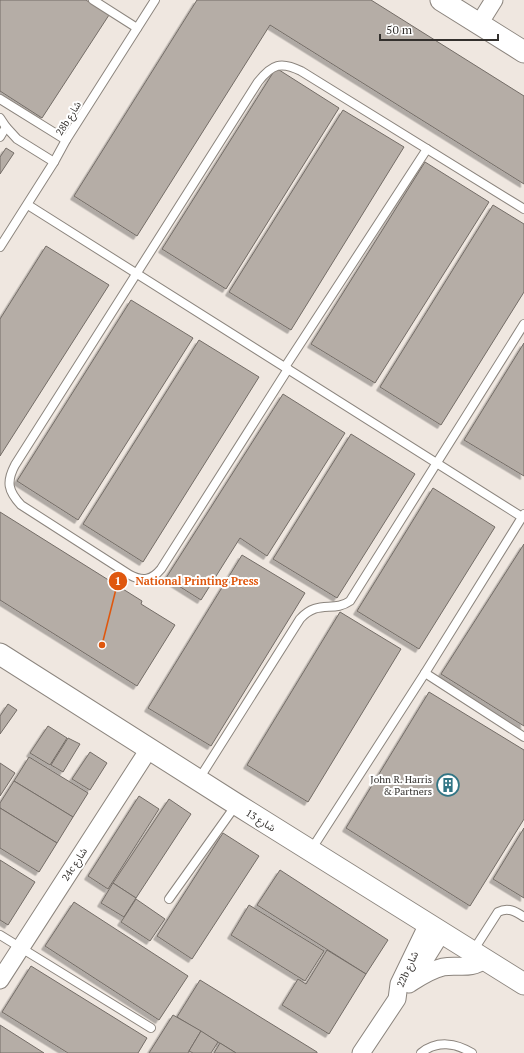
<svg xmlns="http://www.w3.org/2000/svg" width="524" height="1053" font-family="'PT Serif','Noto Sans Arabic',serif">
	<style>
		.building { fill: #b5ada6; stroke: #746d67; filter: url(#shadow) }
		.lines { fill: none; stroke-linecap: round; stroke-linejoin: round }
		.service-casing { stroke: #8c857e; stroke-width: 10 }
		.minor-casing { stroke: #8c857e; stroke-width: 19 }
		.tertiary-casing { stroke: #8c857e; stroke-width: 23 }
		.service { stroke: #fff; stroke-width: 8 }
		.minor { stroke: #fff; stroke-width: 17 }
		.tertiary { stroke: #fff; stroke-width: 21 }
		.labels { text-anchor: middle; stroke-width: 4; stroke-linejoin: round; paint-order: stroke }
		.street-label { font-size: 10px; fill: #33302d; stroke: #fff }
		.poi-label { font-size: 10px; fill: #33302d; stroke: #fff; text-anchor: end }
		.leader { fill: none; stroke: #df570e; stroke-width: 1.5 }
		.callout-dot { fill: #df570e; stroke: #fff; stroke-width: 1.5 }
		.mark-label { font-size: 12px; text-anchor: middle; font-weight: bold; fill: #fff }
		.callout-label { font-size: 11px; text-anchor: middle; font-weight: bold; fill: #df570e; stroke: #fff; stroke-width: 4; stroke-linejoin: round; paint-order: stroke }
	</style>
	<defs>
		<filter id="shadow"><feDropShadow dx="-3.5" dy="3.5" stdDeviation="0" flood-color="#0004"/></filter>
	</defs>
	<rect width="100%" height="100%" fill="#efe7e0"/>
	<g class="building">
		<path d="M0,0H86L109,15L42,118L0,91Z"/>
		<path d="M197,0H371L524,96V184L270,25L137,236L74,196Z"/>
		<path d="M276,68L339,108L226,289L162,249Z"/>
		<path d="M343,110L404,147L291,330L229,292Z"/>
		<path d="M6,148L14,153L0,174V157Z"/>
		<path d="M425,162L489,202L375,383L311,344Z"/>
		<path d="M493,205L524,224V292L441,425L380,387Z"/>
		<path d="M46,246L109,285L0,456V319Z"/>
		<path d="M131,300L193,338L78,520L17,481Z"/>
		<path d="M199,340L259,377L143,562L83,524Z"/>
		<path d="M524,343V476L464,440Z"/>
		<path d="M283,394L345,433L267,556L240,538L201,600L166,578Z"/>
		<path d="M351,434L415,474L337,598L273,559Z"/>
		<path d="M433,488L495,527L419,649L357,611Z"/>
		<path d="M0,512L142,601L141,604L175,625L137,686L0,600Z"/>
		<path d="M524,544V726L441,674Z"/>
		<path d="M242,555L305,593L211,746L148,708Z"/>
		<path d="M340,612L401,649L308,802L247,765Z"/>
		<path d="M429,692L524,750V819L470,906L346,828Z"/>
		<path d="M8,704L17,710L0,734V716Z"/>
		<path d="M48,726L67,738L50,765L30,753Z"/>
		<path d="M68,738L80,744L63,772L51,765Z"/>
		<path d="M90,752L107,763L90,790L72,779Z"/>
		<path d="M29,757L88,793L73,817L14,781Z"/>
		<path d="M0,763L15,773L0,796Z"/>
		<path d="M14,781L73,817L57,843L0,808V803Z"/>
		<path d="M139,796L159,809L108,889L88,876Z"/>
		<path d="M169,799L191,814L136,898L113,883Z"/>
		<path d="M0,808L57,843L39,872L0,848Z"/>
		<path d="M524,828V898L493,879Z"/>
		<path d="M223,833L259,856L192,959L157,936Z"/>
		<path d="M0,860L35,882L8,925L0,920Z"/>
		<path d="M280,870L388,940L366,974L257,905Z"/>
		<path d="M113,883L136,898L124,917L101,903Z"/>
		<path d="M136,899L165,919L150,941L121,922Z"/>
		<path d="M74,902L188,976L159,1020L45,946Z"/>
		<path d="M249,905L324,951L305,981L231,935Z"/>
		<path d="M327,950L366,974L329,1034L282,1005L298,979L306,984Z"/>
		<path d="M31,966L147,1038L138,1053H68L2,1012Z"/>
		<path d="M200,980L317,1052V1053H236L218,1042L177,1017Z"/>
		<path d="M173,1015L201,1031L189,1051L188,1053H149Z"/>
		<path d="M0,1025L44,1053H0Z"/>
		<path d="M201,1031L218,1042L211,1053H193L189,1051Z"/>
		<path d="M220,1043L236,1053H214Z"/>
	</g>
	<g class="lines">
		<g class="service-casing">
			<g id="service">
				<path d="M93,0L137,28"/>
				<path d="M0,99L66,140"/>
				<path d="M0,118L6,127L17,139L54,162"/>
				<path d="M0,137L6,127"/>
				<path d="M28,205L522,517"/>
				<path d="M0,247L54,162L66,140L155,0"/>
				<path d="M285,367L427,149"/>
				<path d="M288,369L161,569C152,580 143,582 130,575L21,505C8,491 6,482 15,465L258,82C272,64 281,61 301,71L524,209"/>
				<path d="M425,673L524,737"/>
				<path d="M199,779L300,619C318,599 333,613 350,601L524,324"/>
				<path d="M311,850L425,673L524,514"/>
				<path d="M169,899L236,805"/>
				<path d="M0,935L151,1028"/>
				<path d="M473,951L498,912C508,907 515,911 524,917"/>
				<path d="M421,1053C437,1040 456,1043 472,1053"/>
			</g>
		</g>
		<g class="minor-casing">
			<g id="minor">
				<path d="M479,24L494,0"/>
				<path d="M0,980L149,749"/>
				<path d="M412,980L442,932"/>
				<path d="M409,984C420,977 430,970 443,967C459,964 470,971 485,959"/>
				<path d="M361,1053L397,999L399,984L428,924"/>
			</g>
		</g>
		<g class="tertiary-casing">
			<g id="tertiary">
				<path d="M441,0L524,52"/>
				<path d="M0,654L236,804L524,984"/>
			</g>
		</g>
		<use href="#service" class="service"/>
		<use href="#minor" class="minor"/>
		<use href="#tertiary" class="tertiary"/>
	</g>
	<defs>
		<g id="building-ring" transform="scale(1.15)"><circle r="9.5" fill="#fff" stroke="#317585" stroke-width="1.5"/><path d="M-4-6H4V6H1V3H-1V6H-4ZM-2.5-4.3h1.7v1.8h-1.7ZM.8-4.3h1.7v1.8H.8ZM-2.5-1h1.7V.8h-1.7ZM.8-1h1.7V.8H.8Z" fill="#317585"/></g>
	</defs>
	<g fill-rule="evenodd">
		<use href="#building-ring" x="448" y="785"/>
	</g>
	<g class="labels">
		<g class="street-label">
			<text transform="translate(68 118) rotate(-58)" y="4">28b شارع</text>
			<text transform="translate(261 820) rotate(32)" y="4">شارع 13</text>
			<text transform="translate(74 864) rotate(-57)" y="4">24c شارع</text>
			<text transform="translate(407 969) rotate(-66)" y="4">22b شارع</text>
		</g>
		<g class="poi-label">
			<text x="432" y="783">John R. Harris<tspan x="432" dy="12">&amp; Partners</tspan></text>
		</g>
	</g>
	<path class="leader" d="M102 645L118 581"/>
	<g class="callout-dot">
		<circle cx="102" cy="645" r="4"/>
		<circle cx="118" cy="581" r="10"/>
	</g>
	<g class="mark-label">
		<text x="118" y="585">1</text>
	</g>
	<g class="callout-label">
		<text x="197" y="585">National Printing Press</text>
	</g>
	<path d="M380 34v6h118v-6" fill="none" stroke="#33302d" stroke-width="2"/>
	<text x="386" y="34" font-size="12" fill="#33302d" stroke="#ffffff" stroke-width="3" paint-order="stroke">50 m</text>
</svg>
